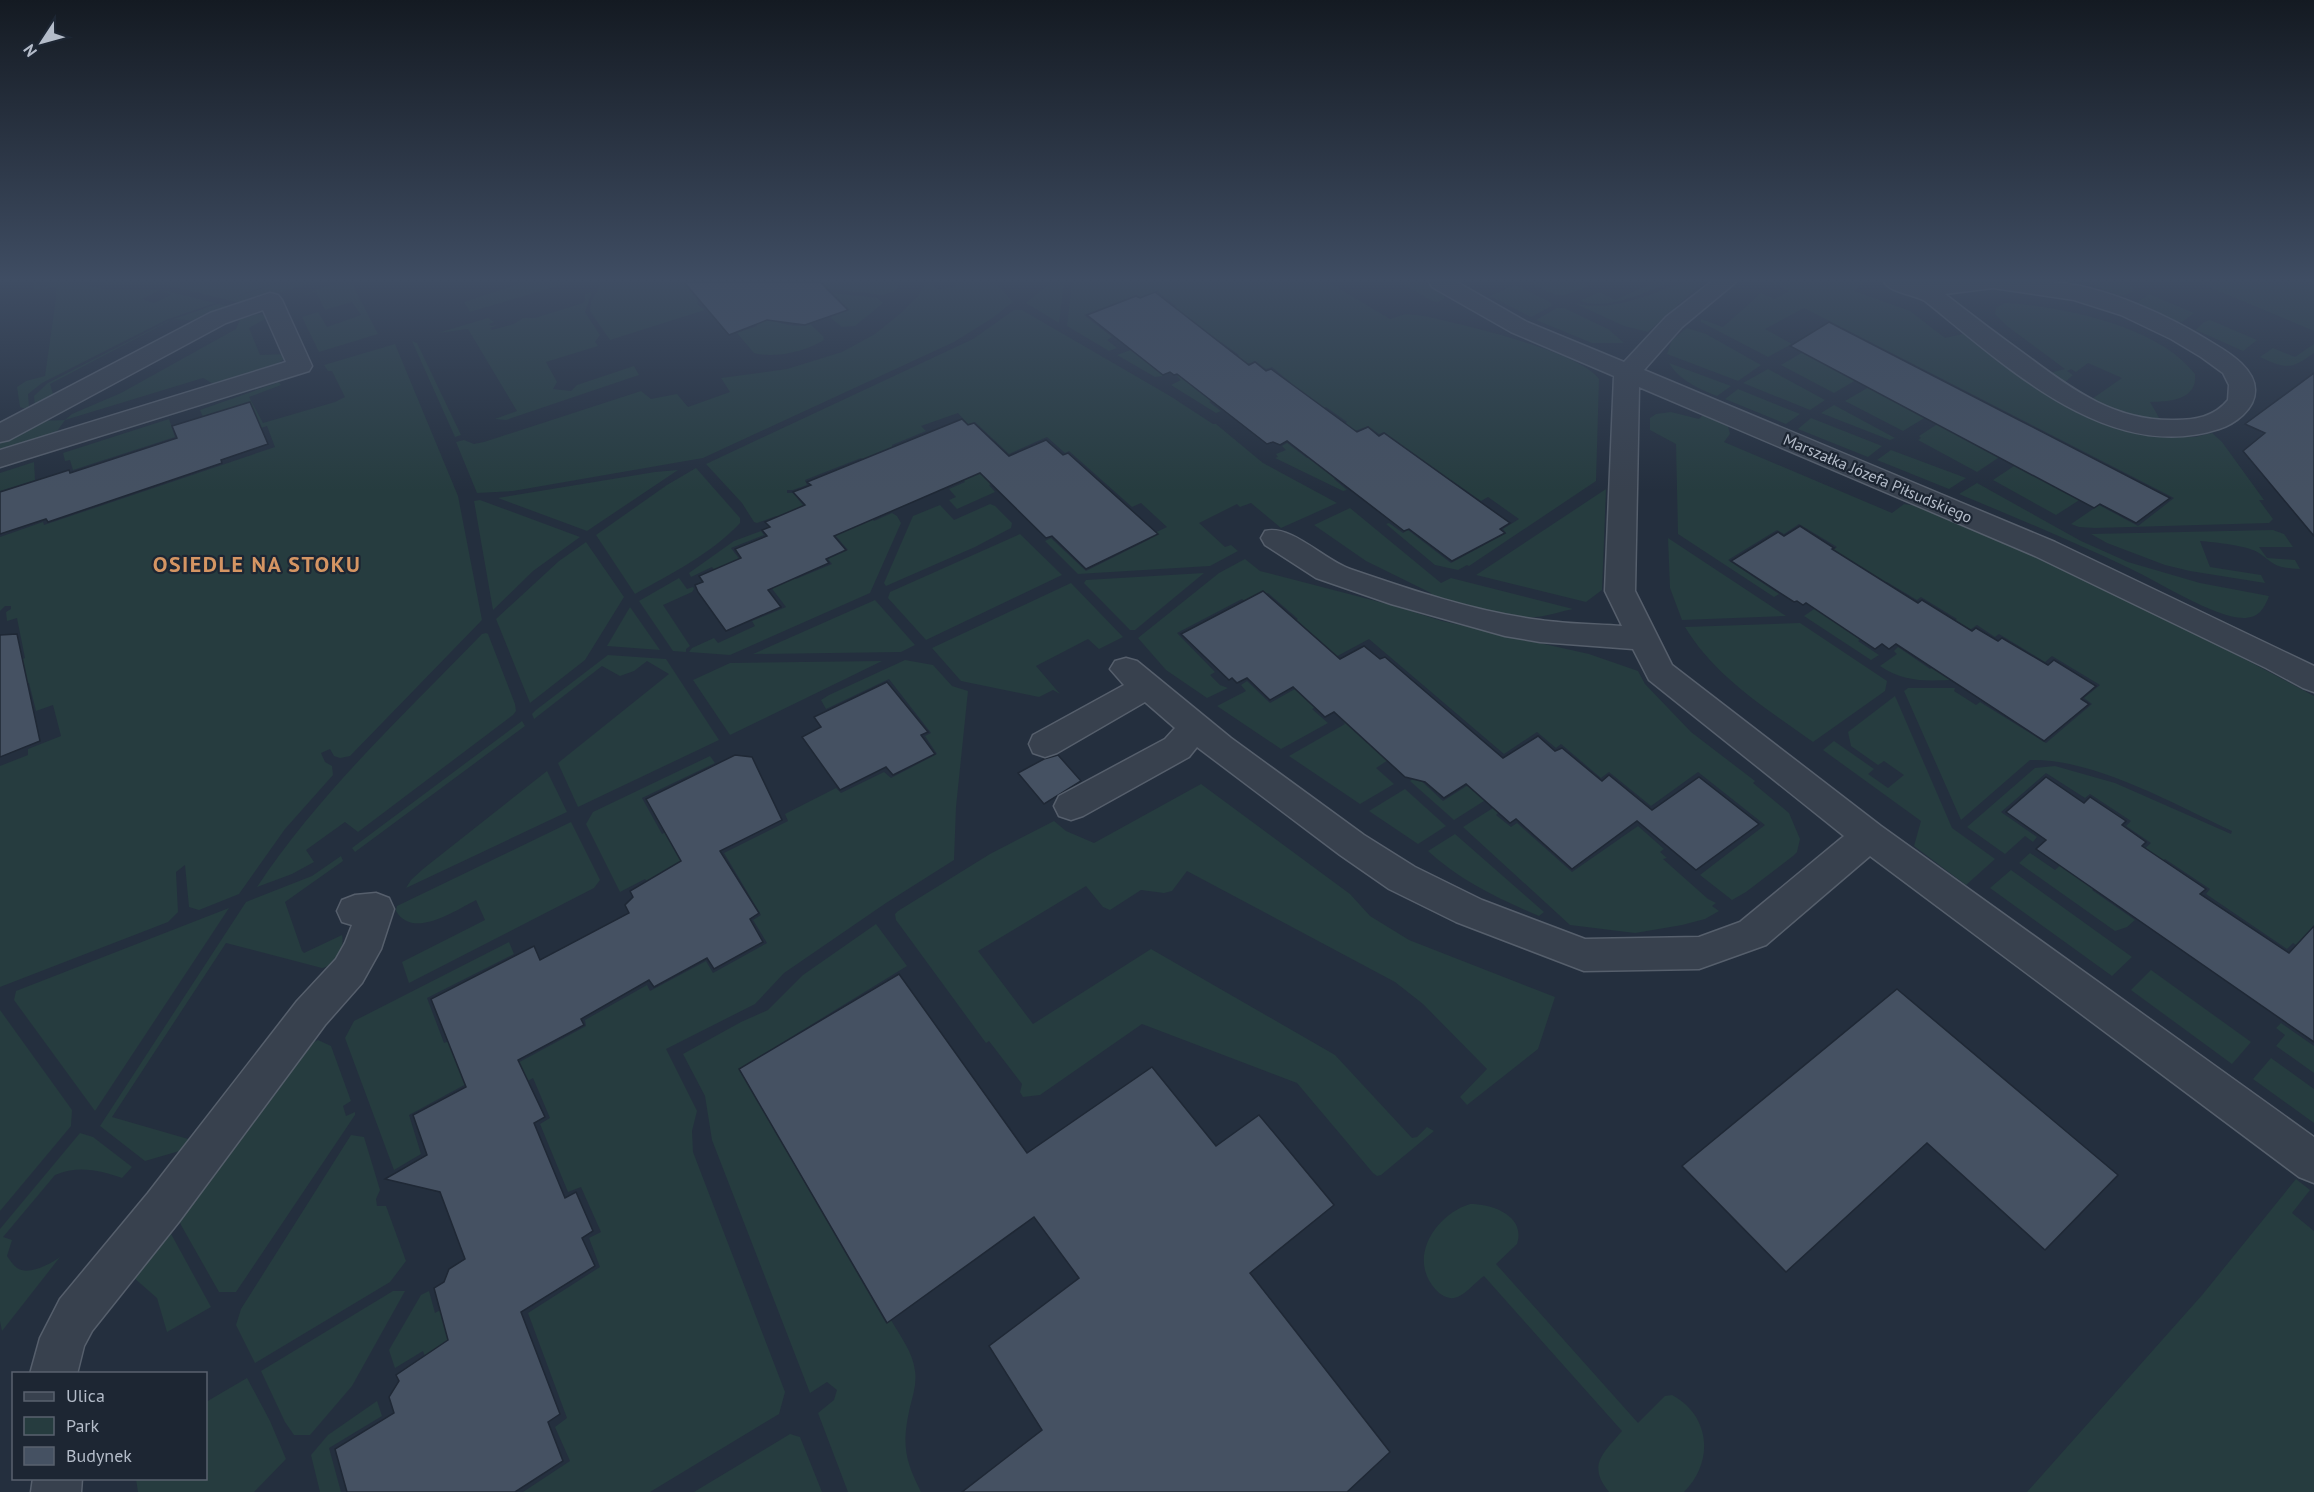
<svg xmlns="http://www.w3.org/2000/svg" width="2314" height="1492" font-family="'PT Sans',sans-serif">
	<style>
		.green { fill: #263c3f }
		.building { fill: #455162; stroke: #1f2835; stroke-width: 1.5 }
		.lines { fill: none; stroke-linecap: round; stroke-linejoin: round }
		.minor-casing { stroke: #565f6c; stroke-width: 3 }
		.minor { fill: #38414e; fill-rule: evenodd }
		.labels { text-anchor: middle; stroke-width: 4.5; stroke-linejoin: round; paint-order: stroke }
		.street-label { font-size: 16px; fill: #b4bcc9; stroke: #1d2633 }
		.district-label { font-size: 22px; font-weight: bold; letter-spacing: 1.5px; fill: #d59563; stroke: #1d2633 }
	</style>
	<rect width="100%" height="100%" fill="#242f3e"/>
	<g class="green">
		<path d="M32,282H39L40,289L57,282H74L107,290H160L142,299L154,303L171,295L162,290L215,303L166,320L42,383L28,394L29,406H32L33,408L26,409L20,407L17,387L26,381L45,376L56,298V287L34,290Z"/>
		<path d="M98,282H277L227,300L281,282H317L240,303L166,285H112Z"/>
		<path d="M338,282H351L378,334L319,352L302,317L318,312L327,327L361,315L352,302L325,310L316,292L295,298Z"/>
		<path d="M524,282H571L470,312L464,302Z"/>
		<path d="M593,282L691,283L687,286L697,298H703L698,300L697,304L705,310L610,340L590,311L591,302L601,284Z"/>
		<path d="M822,282H900L895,291L883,295L829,289Z"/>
		<path d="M931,282L937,289L952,288L959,282H995L1013,302L991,319L954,342L703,458L513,491L477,493L456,442L464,440L474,444L484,442L641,391L651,399L677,394L688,407L730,392L721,378L787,369L842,352L875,334L901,313L918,296L925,284Z"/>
		<path d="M1051,282H1064L1059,323L1026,303Z"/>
		<path d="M1072,282H1328L1390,319L1406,314L1424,316C1460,324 1580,351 1599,379L1596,481L1469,566L1467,565L1458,570L1435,565L1386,524L1389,523L1403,533L1408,530L1451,563L1506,533L1503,529L1519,519L1488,497L1481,501L1451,480L1446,483L1425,462L1384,432L1379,434L1368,426L1352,432L1342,425L1347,422L1326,407L1322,409L1287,384L1290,382L1272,367L1266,369L1255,361L1245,365L1235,358L1239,355L1221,342L1216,344L1170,310L1176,306L1157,291L1140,297L1136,295L1084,315L1112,337L1107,340L1117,348L1109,351L1067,326Z"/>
		<path d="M1399,282H1423L1443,294L1445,298L1438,302L1432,301Z"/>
		<path d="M1527,282H1581L1588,286C1556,300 1561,297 1527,282Z"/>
		<path d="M1654,282H1672C1645,292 1608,311 1580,301L1599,292L1615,300Z"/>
		<path d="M1685,282H1703L1648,332L1624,326L1574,303C1613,313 1650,294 1685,282Z"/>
		<path d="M1772,282H1864L1854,291L1910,311L1945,338L1967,333L2092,418L2123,429L2158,437H2195L2212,433L2222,442L2264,500H2259L2273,519L2269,523L2095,528L2079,527L2071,524L2099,505L2138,526L2174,498L1804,308L1765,329L1792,344L1768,357L1701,322V319L1723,327L1761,293L1775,299L1789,291Z"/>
		<path d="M2086,282H2122L2134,287L2131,290L2134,292L2120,296Z"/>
		<path d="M2197,282H2314V331Z"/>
		<path d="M1515,285L1550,302L1552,306L1531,317L1490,296Z"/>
		<path d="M592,292L585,312L600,335L595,342L598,346L546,362L557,382L553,389L571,391L577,385L634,366L639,375L506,420L495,419L517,411L468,329L438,333L488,318L494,322L489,324L491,326L498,325L490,328L492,330L514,324L523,318H535L583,303L585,300V294Z"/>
		<path d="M832,293L878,298L883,303L855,326L842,327L831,318L840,301Z"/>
		<path d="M2149,294L2194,313L2182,322C2168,322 2149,311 2138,302Z"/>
		<path d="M2005,303C2062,306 2159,326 2195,374C2198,400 2169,402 2150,402L2161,421L2131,417L2089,401L2122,378L2088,363L2076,372L2071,369L2067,371L2073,375L2063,384L2052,377L2053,372L2065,369L2007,326L1995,314L1996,308Z"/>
		<path d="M217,304L233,307L198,321L173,319L50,384L54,397L35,408L34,396L48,383L168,321Z"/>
		<path d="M1557,308H1564L1608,329L1624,343H1592L1536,320Z"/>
		<path d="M1014,310H1022L1170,396L1213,424H1216L1263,463L1337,503L1281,528L1251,503L1240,507L1237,504L1199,523L1225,547L1231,545L1238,551L1210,566L1078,574L1045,541L1051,538L1086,571L1150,539L1148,536L1167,527L1141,503L1132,507L1069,451L1065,453L1047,437L1009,454L975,422L968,424L958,413L921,426L926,431L892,445V448L865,461L861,458L805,480L807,485L793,490H787V493H793L811,515L785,527L776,516L757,523L754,522L742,503L706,464L973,339Z"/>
		<path d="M259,314L270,316L249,328L260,355L289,354L275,367L217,386L203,378L65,420L53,437L0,454V441L37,421L65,420L72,414L121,393L236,329L241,317Z"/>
		<path d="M768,316C778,325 797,328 810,324L823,336L824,340C807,351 774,359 754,353L737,333L757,326L753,320Z"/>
		<path d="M2210,320L2257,340L2243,351L2196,330L2204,322Z"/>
		<path d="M1687,328L1706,334L1761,365L1738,381L1667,354L1672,340Z"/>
		<path d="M412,341L417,343L461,435L455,437Z"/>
		<path d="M395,344L458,496L482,620L350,756L340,758L334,756L330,749L321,753L325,762L332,766L333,775L285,829L239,894L199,910L189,907L185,865L176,872L178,912L168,922L0,987V766L28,755V749L61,736L53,705L36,711L29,683L21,684L16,662L25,658L17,618L7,621L6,612L11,609V606H5L0,611V537L43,522L44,525L275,447L267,426L254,430L206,424L200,410L279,382L281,385L249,397L263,423L335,402L345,397L332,371H328L324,365Z"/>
		<path d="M2314,344V353C2291,370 2285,369 2260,357L2273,348L2295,357Z"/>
		<path d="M1133,349L1168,363L1155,369L1163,376L1155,377L1117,355Z"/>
		<path d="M1803,352L1856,380L1834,393L1781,365Z"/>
		<path d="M1669,363L1731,386L1717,396C1699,389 1679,380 1669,363Z"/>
		<path d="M1768,369L1825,400L1810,410L1743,383Z"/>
		<path d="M1182,374L1224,395L1209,402L1221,411L1216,413L1171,385L1181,380L1177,376Z"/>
		<path d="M1869,387L1926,417L1903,431L1845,401Z"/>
		<path d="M1738,389L1800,414L1786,424L1725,399Z"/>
		<path d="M1834,405L1895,438L1890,440L1821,413Z"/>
		<path d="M1671,412L1699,419L1703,415L1728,426L1730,434L1724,442L1892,513L1904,504L1924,507C2057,564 2187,627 2314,696V957L2293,943L2287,949L2206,894L2210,889L2165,859L2160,863L2142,851L2151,843L2126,826L2131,821L2090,794L2085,798L2046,773L2001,812L2037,837L2033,842L2025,836L2005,854L1967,827L2035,768L2055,766L2115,783L2231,834L2232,831C2176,805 2093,758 2030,760L1961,820L1904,691L1908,688H1955L1954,691L1976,705L1980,702L2046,743L2092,704L2084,698L2100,685L2052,656L2045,662L1999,634L1995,637L1977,625L1967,632L1953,623L1957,619L1921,597L1917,600L1887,582L1880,586L1832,551L1837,547L1799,524L1784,534L1777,530L1728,560L1779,594L1774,597L1678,534L1676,444L1650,430V418L1656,414Z"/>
		<path d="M1811,418L1882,446L1868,457L1798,429Z"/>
		<path d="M169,419L175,437L73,470L70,460L65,461L63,453Z"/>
		<path d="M1936,425H1941L2001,456L1977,472L1918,440L1921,438L1919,436Z"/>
		<path d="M1287,443L1307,458L1322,452L1347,471L1334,479L1347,490L1343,491L1275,458L1278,457L1276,454L1286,450L1282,446Z"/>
		<path d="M1891,450L1966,478L1949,489L1877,460Z"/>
		<path d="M34,462L35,480L0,491V473Z"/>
		<path d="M993,464L1007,478L989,485L995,492L957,509L949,500L956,497L949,489L965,482L962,478Z"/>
		<path d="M2017,464L2081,499L2056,515L1993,480Z"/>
		<path d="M696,468L740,518V523C711,554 672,573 635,594L596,535L667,485Z"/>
		<path d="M678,470L587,531L498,498L655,472Z"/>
		<path d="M1977,483L2081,541L2128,562L2200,583L2269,596C2264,609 2259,618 2243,618C2213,617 2159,582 2131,569C2074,542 2017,518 1959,494Z"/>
		<path d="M1606,489L1602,590L1586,602L1476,575Z"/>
		<path d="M480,500L580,537L533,571L493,610L474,501Z"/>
		<path d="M990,504L995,506L1012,523L1011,528L975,547L886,586L884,583L913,516L940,505L954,520Z"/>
		<path d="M1350,508L1441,583L1451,578L1573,609C1561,611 1549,616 1536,617C1501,619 1463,605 1429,597L1431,593L1366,561L1314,525Z"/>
		<path d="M864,510L874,521L892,513L897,516L901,523L870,593L730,655L689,652L692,648L714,638L718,643L755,626L752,621L786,607L770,586L793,576L796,579L832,564L828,559L848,550L827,526Z"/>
		<path d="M2273,530L2284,534L2293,547H2259L2267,558L2295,560L2300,569C2275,567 2278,567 2259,553C2250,546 2214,542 2200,541L2210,567L2261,575L2265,583L2190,571L2165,565L2107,543L2091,534Z"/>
		<path d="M761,531L764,535L731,548L747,569L722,579L712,567L691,577L689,573L734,541Z"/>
		<path d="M1020,534L1062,575L926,640L888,598L890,592Z"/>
		<path d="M1668,538L1786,616L1682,620L1670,588Z"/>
		<path d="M586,542L624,597L585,660L530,703L496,619L559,561Z"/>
		<path d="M1245,559L1260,571L1395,606L1442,621L1589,654L1638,671L1645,684L1691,732L1755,781L1753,783L1789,813L1800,839L1797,852L1793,856L1746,892L1732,900L1700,875L1765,825L1698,772L1651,806L1609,772L1601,778L1561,744L1556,748L1537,732L1504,754L1369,639L1330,660L1291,624L1298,619L1268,593L1248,604L1242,599L1177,633L1215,672L1210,675L1220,685L1228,688L1207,698L1166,670L1138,638L1219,573Z"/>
		<path d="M1204,573L1135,630H1130L1084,583L1086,580Z"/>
		<path d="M679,578L687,589L693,587L694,589L692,592L663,605L690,646L686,649V652L673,651L639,601Z"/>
		<path d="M1071,583L1123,637L1099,649L1088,639L1036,666L1060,694L1053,690L1039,697L961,681L932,648Z"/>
		<path d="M875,600L915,645L901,652L753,654Z"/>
		<path d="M630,607L660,650L607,646Z"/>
		<path d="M1817,607L1872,631L1858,641L1879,655L1871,660L1804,616Z"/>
		<path d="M1800,623L1887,681L1885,691L1813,742C1767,709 1715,677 1685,627Z"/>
		<path d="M486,633L488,634L515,704L516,711L513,715L358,832L345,822L306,850L314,862L292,874L257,887C320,792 403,716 482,634Z"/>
		<path d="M1898,647L1930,669L1940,662L1958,680C1927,680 1907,684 1880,666L1897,654L1894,651Z"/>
		<path d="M608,655L666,659L719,740L578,807L558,763L669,674L647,661L634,671L620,676L602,666L534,719L532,714L536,710Z"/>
		<path d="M905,660L933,665L952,686L968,691L956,807L954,860L886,903L784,973L755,1004L666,1049L697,1111L692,1131L693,1152L785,1392L779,1414L650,1492H523L570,1461L555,1427L567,1418L528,1313L600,1267L589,1238L601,1232L581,1187L568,1192L540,1124L550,1118L533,1078L521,1085L514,1065L586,1026L585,1020L647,985L650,991L706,961L713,973L767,943L753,920L761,915L724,853L788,821L785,814L836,788L841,793L884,772L891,778L937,754L925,736L931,733L889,679L826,709L821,700L829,695Z"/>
		<path d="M882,661L730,735L693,680L730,663Z"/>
		<path d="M1311,680L1330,698L1312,709L1328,723L1281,749L1217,706L1246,691L1241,685L1247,681L1270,703Z"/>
		<path d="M1895,696L1952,828L1995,859L1966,885L1914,846L1921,821L1823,750L1834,741L1874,769L1868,774L1888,788L1904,775L1884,761L1878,765L1851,746L1848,732Z"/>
		<path d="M1349,715L1394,756L1376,768L1394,784L1360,804L1289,756L1345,724L1341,719Z"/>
		<path d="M522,721L525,726L355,852L352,848Z"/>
		<path d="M710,756L715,763L642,798L662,834L676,827L696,861L650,885L645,879L620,892L586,824L593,812Z"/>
		<path d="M547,771L567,812L406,888L411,880L423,869Z"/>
		<path d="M1484,775L1495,794L1454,820L1410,781L1416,776L1443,801Z"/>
		<path d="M1201,784L1350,894L1370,916L1409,940L1555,997L1538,1049L1467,1105L1460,1097L1487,1069L1423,1004L1395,982L1187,871L1172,891L1164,893L1141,890L1110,910L1103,907L1086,886L978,951L1033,1024L1151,949L1335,1055L1412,1138L1417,1137L1427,1127L1434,1131L1381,1175L1377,1176L1373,1173L1297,1083L1142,1024L1040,1095L1023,1097L1020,1092L1022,1084L989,1041L986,1043L896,920L895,914L898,911L990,854L1054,821L1066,831L1094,843Z"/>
		<path d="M1405,789L1446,826L1418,844L1369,811Z"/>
		<path d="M1493,808L1499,812L1496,815L1511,827L1517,823L1572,872L1638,826L1664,849L1660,852L1667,858L1663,859L1708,899L1716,903L1712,906L1719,911L1705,919L1682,925L1635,933L1570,925L1463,827Z"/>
		<path d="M571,822L600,880L594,888L409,983L402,962L485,920L476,900C456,910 413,940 396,911L397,906Z"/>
		<path d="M1455,834L1544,912L1539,916C1501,900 1459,880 1428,851Z"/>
		<path d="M2030,853L2055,870L2069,857L2102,880L2092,890L2135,920L2127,927L2115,931L2019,863Z"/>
		<path d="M341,856L343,861L285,902L302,951L304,953L342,935C345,948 336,966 322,968L226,943L112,1117L195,1141L183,1150L145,1161L100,1126L246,902L312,876Z"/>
		<path d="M2011,870L2132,957L2112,976L1990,888Z"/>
		<path d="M229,908L95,1111L14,1000L16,991Z"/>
		<path d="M876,924L907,966L739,1069L886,1323L891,1320C900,1336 913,1352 915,1371C917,1383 913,1395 910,1407C902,1443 904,1459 921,1492H848L818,1413L834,1400L837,1390L827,1382L810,1393L712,1140L705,1096L683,1054L741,1022L768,1010L803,975Z"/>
		<path d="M509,942L514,954L427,998L444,1043L461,1036L479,1077L409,1115L421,1154L394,1170L345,1038L354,1021Z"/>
		<path d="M2151,970L2251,1042L2232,1064L2131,990Z"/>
		<path d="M0,1010L72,1110L71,1126L0,1211Z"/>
		<path d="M2281,1023L2314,1046V1073L2276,1046L2285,1035L2276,1028Z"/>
		<path d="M318,1040L331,1046L351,1101L343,1106L346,1116L355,1112V1115L236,1292H219L181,1225L177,1212L303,1048Z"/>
		<path d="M2271,1058L2314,1089V1123L2253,1079Z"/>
		<path d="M80,1133L93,1137L132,1167L122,1178C100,1170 78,1165 55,1175L3,1237L12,1240L7,1256C10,1260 13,1265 17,1268C29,1276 50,1264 60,1257L2,1331L0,1321V1229Z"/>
		<path d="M351,1135L364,1137L380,1190L376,1199L377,1206H386L406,1261L390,1282L255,1363L236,1325L241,1309Z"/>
		<path d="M2296,1179L2310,1190L2292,1213L2314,1231V1492H2027L2203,1294Z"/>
		<path d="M1470,1204C1493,1204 1526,1216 1517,1244L1496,1264L1638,1423L1665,1396L1672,1395C1711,1416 1714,1462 1684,1492H1609C1586,1464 1605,1452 1622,1431L1484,1276C1475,1282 1465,1296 1454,1298C1448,1299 1441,1295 1437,1291C1406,1259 1435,1215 1470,1204Z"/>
		<path d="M170,1232L211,1307L167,1332L157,1298L133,1277Z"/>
		<path d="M393,1291H405L352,1386L310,1435H294L285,1422L261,1371Z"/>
		<path d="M429,1291L435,1313L471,1292L484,1327L427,1362L423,1351L395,1368L389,1350L421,1295Z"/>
		<path d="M247,1378L270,1421L286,1459L254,1492H138L136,1479L206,1478V1402Z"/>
		<path d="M377,1401L382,1416L329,1448L341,1492H320L311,1455L328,1435Z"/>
		<path d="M790,1434L800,1437L822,1492H694Z"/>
	</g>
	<g class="building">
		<path d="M684,282H820L848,310L805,325L767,320L729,335Z"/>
		<path d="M1155,292L1249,365L1255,362L1266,371L1271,369L1357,432L1368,427L1379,436L1384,433L1510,523L1500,529L1505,533L1452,561L1409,529L1404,531L1287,441L1280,445L1273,442L1267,444L1177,374L1174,375L1170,372L1163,375L1087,315L1136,296L1140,298Z"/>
		<path d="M1829,322L2019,420L2170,498L2136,523L2100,504L2094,508L1790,346Z"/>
		<path d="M2314,373V536L2243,451L2265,433L2245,424Z"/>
		<path d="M250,402L268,444L221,460L222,463L48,522L46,519L0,534V492L69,470L70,473L177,438L172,426Z"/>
		<path d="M962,419L968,425L974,423L1009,456L1046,440L1063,455L1068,453L1158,534L1086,569L1052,536L1046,538L980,473L834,536L846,550L826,559L829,563L768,590L781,607L726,631L698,592L695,585L703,582L699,576L741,558L735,549L767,536L762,530L770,527L765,522L805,505L793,492L811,485L807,482Z"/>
		<path d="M1800,526L1834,548L1832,549L1918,603L1922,600L1972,631L1976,628L1998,641L2002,638L2048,665L2054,660L2096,686L2081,699L2089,704L2044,741L1896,644L1889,649L1882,644L1875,649L1806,603L1803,605L1797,601L1794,602L1731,561L1778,532L1784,536Z"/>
		<path d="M1263,591L1340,659L1364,646L1380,659L1385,657L1503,758L1538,736L1555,751L1562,748L1602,781L1609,775L1652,810L1699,777L1759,824L1696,870L1637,821L1572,869L1516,819L1510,823L1466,784L1444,798L1425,782L1405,777L1334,712L1325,717L1293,687L1270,700L1247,678L1237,683L1232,678L1229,680L1181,634Z"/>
		<path d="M17,634L40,741L0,757V635Z"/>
		<path d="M887,682L928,732L921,735L935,754L893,775L886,767L840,790L802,737L821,727L814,717Z"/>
		<path d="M735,755L752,757L782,820L720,851L759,913L750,919L763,942L714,969L707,958L654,987L649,980L581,1019L584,1025L518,1060L545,1117L534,1123L565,1198L576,1192L593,1231L582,1238L595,1266L521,1312L560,1414L548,1422L563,1461L515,1492H347L335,1449L394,1413L389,1397L399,1381L396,1375L448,1340L434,1288L444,1282L449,1269L465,1259L440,1192L385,1179L427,1155L413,1115L466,1087L431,999L534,946L540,960L629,913L625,905L633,897L630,891L681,861L646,799Z"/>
		<path d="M1058,755L1081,781L1044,804L1018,773L1044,759Z"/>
		<path d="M2046,777L2084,803L2090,797L2126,821L2122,825L2146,842L2142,846L2206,889L2200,894L2289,953L2314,926V1042L2036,849L2046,840L2006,812Z"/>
		<path d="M899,974L1027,1153L1152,1067L1216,1146L1259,1115L1334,1205L1250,1273L1390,1452L1347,1492H962L1042,1430L989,1346L1079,1278L1034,1217L887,1323L739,1069Z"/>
		<path d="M1897,989L2118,1175L2045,1250L1927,1143L1786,1272L1682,1166Z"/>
	</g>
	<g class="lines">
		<g class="minor-casing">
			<g id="minor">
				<path d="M1429,282H1457L1527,322L1624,362L1666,317L1711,282H1736L1682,327L1644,370L2055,542L2314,666V692L2303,688L2266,668L2035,556L1639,387L1635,591L1672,665L1881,826L2314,1137V1183L2299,1177L1870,856L1766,945L1699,969L1584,971L1456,922L1389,889L1340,855L1197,747L1189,757L1083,816L1071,820L1059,816L1054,806L1059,796L1165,739L1175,728L1145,702L1057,753L1045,757L1033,753L1029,744L1033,735L1124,685L1110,669L1115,661L1126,658L1137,661L1231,738L1364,835L1415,867L1482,900L1585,939L1699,937L1740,922L1844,836L1649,680L1633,649L1540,642L1505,636L1391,604L1316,578L1265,545L1261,538L1265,531C1291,524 1324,560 1350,569C1411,590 1476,612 1540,620C1567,624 1595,624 1622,626L1605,591L1614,376L1511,332L1432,287Z"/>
				<path d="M1884,282C1939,282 1996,279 2051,282C2104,285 2172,317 2216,345C2231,354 2256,370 2255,391C2255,409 2235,424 2219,429C2108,465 2005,365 1925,301C1913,294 1891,293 1884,282ZM1993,288L2074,300L2121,315L2171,339L2201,357L2223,373L2229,385L2228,400C2214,417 2195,420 2174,420C2116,421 2074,391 2030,358C2001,337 1973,316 1945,294Z"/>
				<path d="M270,293L278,295L282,300L312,366L309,371L0,467V450L286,362L263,310L226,323L9,440L0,442V423L210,313Z"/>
				<path d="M376,893L389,898L394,909L381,949L362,983L325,1025L178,1223L92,1331L84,1346L77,1374H30L40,1338L60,1299L148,1193L297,1001L336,959L345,943L352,925L342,922L337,911L342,900L355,895Z"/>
				<path d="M33,1478H82L81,1492H31Z"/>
			</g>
		</g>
		<use href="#minor" class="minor"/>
	</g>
	<linearGradient id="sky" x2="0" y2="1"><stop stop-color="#141a22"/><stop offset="0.57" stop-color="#3f4d63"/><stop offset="1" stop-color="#3f4d63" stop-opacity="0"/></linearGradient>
	<rect width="2314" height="491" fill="url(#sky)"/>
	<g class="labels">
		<g class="street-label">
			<text transform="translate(1878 478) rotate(23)" y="6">Marszałka Józefa Piłsudskiego</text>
		</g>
		<g class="district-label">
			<text x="257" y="572">OSIEDLE NA STOKU</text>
		</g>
	</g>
	<rect x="12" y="1372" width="195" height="108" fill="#1d2633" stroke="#59626f" stroke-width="1.5"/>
	<rect x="24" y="1392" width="30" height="9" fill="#38414e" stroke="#59626f" stroke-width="1.5"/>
	<text x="66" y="1402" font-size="18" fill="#b4bcc9">Ulica</text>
	<rect x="24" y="1417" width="30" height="18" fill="#263c3f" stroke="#59626f" stroke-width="1.5"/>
	<text x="66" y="1432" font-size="18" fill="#b4bcc9">Park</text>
	<rect x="24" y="1447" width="30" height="18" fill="#455162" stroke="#59626f" stroke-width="1.5"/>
	<text x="66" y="1462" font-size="18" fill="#b4bcc9">Budynek</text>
	<g transform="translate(42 42) rotate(234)" stroke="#1d2633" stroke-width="4.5" paint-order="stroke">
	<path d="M0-4.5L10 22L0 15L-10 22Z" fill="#b4bcc9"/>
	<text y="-9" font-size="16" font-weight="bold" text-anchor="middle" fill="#b4bcc9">N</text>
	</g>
</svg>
